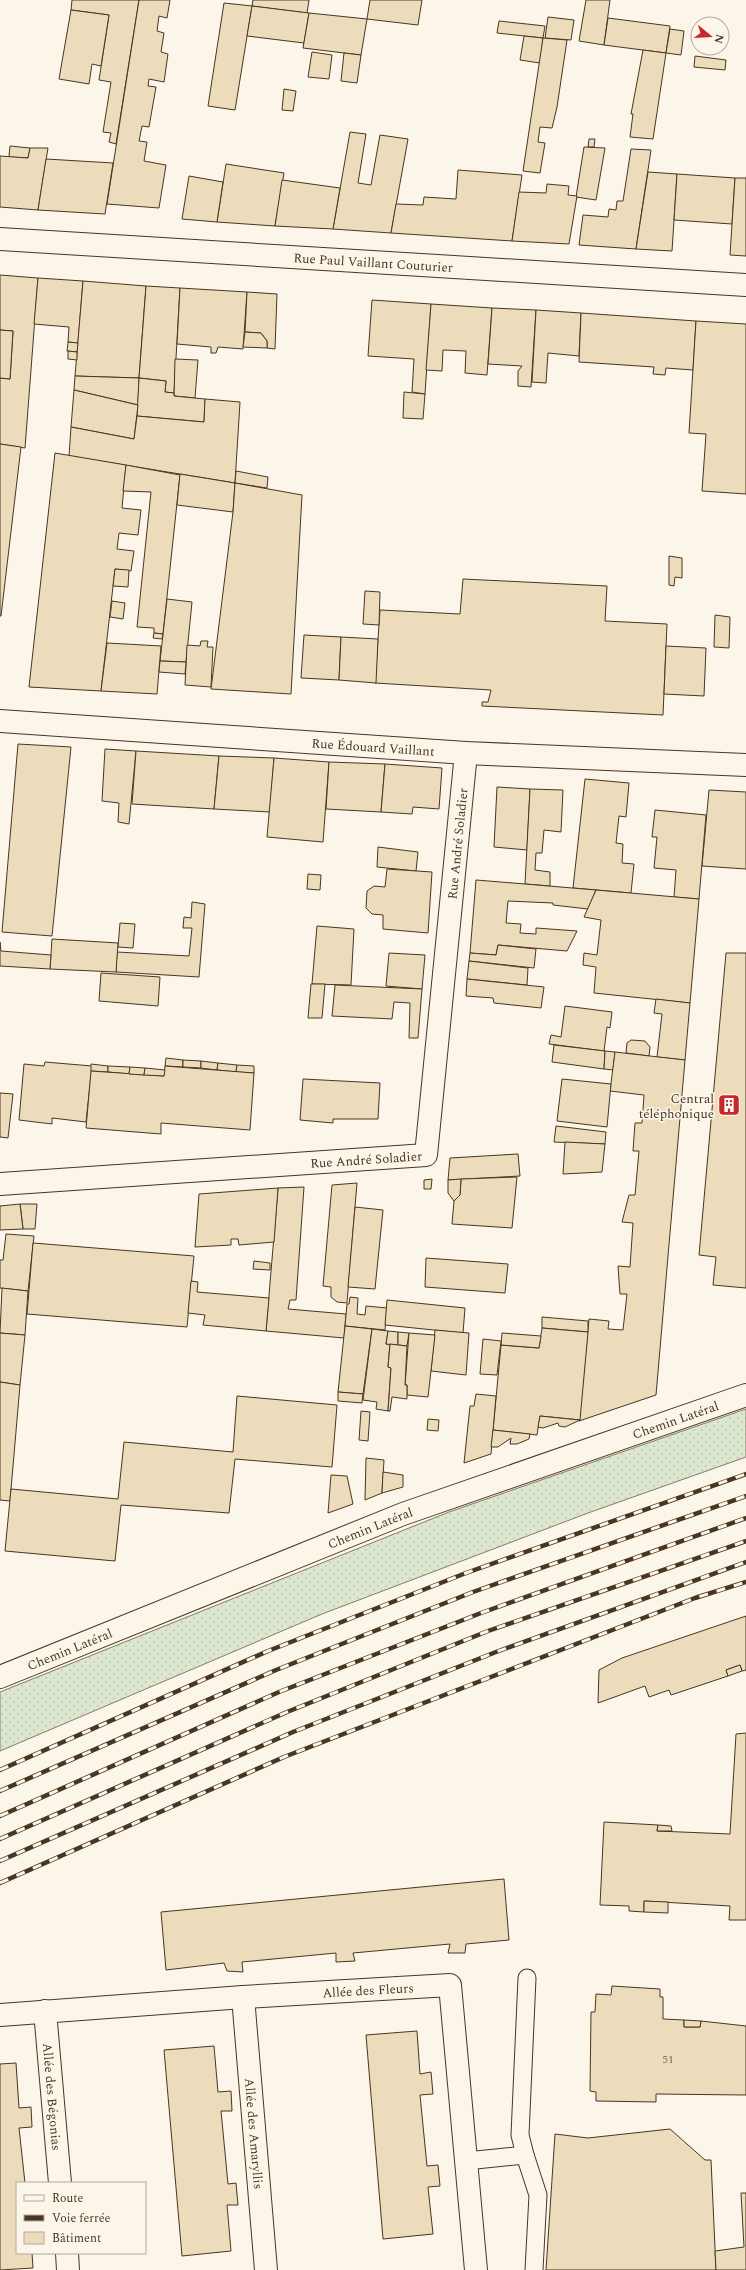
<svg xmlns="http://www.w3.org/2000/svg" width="746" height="2270" font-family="Spectral,serif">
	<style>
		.grass { fill: url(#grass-dots); stroke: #887966 }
		.building { fill: #ecdcbc; stroke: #4a3520 }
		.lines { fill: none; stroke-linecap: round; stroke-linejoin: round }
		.lane-casing { stroke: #4a3520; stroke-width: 19 }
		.street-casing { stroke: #4a3520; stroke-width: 24 }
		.secondary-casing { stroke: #4a3520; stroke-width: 24 }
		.lane { stroke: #fbf6e9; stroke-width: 17 }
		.street { stroke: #fbf6e9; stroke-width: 22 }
		.secondary { stroke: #fbf6e9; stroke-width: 22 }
		.rail-casing { stroke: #4a3520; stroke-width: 4.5 }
		.rail { stroke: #fbf6e9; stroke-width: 3; stroke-dasharray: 9; stroke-linecap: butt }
		.labels { text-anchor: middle; stroke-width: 3; stroke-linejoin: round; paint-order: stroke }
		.number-label { font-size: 11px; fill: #725f47 }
		.street-label { font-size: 13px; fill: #4a3520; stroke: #fbf6e9 }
		.poi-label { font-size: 13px; fill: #4a3520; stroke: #fbf6e9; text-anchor: end }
	</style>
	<defs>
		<pattern id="grass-dots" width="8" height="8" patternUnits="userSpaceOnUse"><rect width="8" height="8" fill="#dce7d0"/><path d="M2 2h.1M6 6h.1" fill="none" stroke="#bec7b2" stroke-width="1.8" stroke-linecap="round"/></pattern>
	</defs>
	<rect width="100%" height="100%" fill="#fbf6e9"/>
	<path class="grass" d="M746,1409V1457L588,1513L322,1614L0,1751V1692L449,1512Z"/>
	<g class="building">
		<path d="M72,0H139L116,144L109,142L111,133L103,132L111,82L99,80L109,15L71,10Z"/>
		<path d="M139,0H170L167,18L159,16L157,31L164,33L161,52L168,54L164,82L149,79L148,86L156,87L149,127L142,126L139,141L147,142L144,161L166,165L159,208L107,204Z"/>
		<path d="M253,0H309L307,13L252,6Z"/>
		<path d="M370,0H422L418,25L367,19Z"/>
		<path d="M586,0H610L604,45L579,41Z"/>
		<path d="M224,3L252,6L235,110L208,106Z"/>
		<path d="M252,6L309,13L304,43L247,36Z"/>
		<path d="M71,10L109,15L101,66L92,64L89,84L59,79Z"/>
		<path d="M309,13L367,19L361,55L303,48Z"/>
		<path d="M548,17L574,20L571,40L545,38Z"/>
		<path d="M608,18L670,26L666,53L604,45Z"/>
		<path d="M499,21L545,26L543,38L497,33Z"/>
		<path d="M670,29L684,31L681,55L666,53Z"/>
		<path d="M524,36L543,38L540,63L520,60Z"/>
		<path d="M543,38L567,40L557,107L552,128L540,127L538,142L545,143L540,173L523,171Z"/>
		<path d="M643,50L666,53L653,139L630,137L633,114H631Z"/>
		<path d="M312,52L332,55L329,79L308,77Z"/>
		<path d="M344,53L361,55L357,83L341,81Z"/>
		<path d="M695,56L726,60L725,70L694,67Z"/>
		<path d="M284,89L296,91L293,111L282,110Z"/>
		<path d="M350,132L366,134L358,183L371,185L380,135L408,139L391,233L333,229Z"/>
		<path d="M589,139H595L594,147H588Z"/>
		<path d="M10,146L30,148L28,158L9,157Z"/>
		<path d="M584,147L605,148L596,200L576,197Z"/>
		<path d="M30,148H48L38,210L0,207V156L28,158Z"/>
		<path d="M631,149L651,150L636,249L579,245L583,215L608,217L609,209L616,210L617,201H623Z"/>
		<path d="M46,159L113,163L105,214L38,210Z"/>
		<path d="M226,164L284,173L275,226L217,222Z"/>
		<path d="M458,170L522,175L512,241L391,233L396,204L423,205L424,197L456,199Z"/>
		<path d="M648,172L677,174L672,251L636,249Z"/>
		<path d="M677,174L735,178L732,224L674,220Z"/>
		<path d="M189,176L223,182L217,222L182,219Z"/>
		<path d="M735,178H746V256L730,255Z"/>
		<path d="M282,180L340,188L333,229L275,226Z"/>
		<path d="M547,184L569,186L568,195L577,196L569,244L512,241L519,192L546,193Z"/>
		<path d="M0,275L38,278L25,448L0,444V378L10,379L13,331L0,330Z"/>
		<path d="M38,278L83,281L78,343L68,342L69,327L34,324Z"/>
		<path d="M83,281L146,286L139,378L75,376Z"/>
		<path d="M146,286L180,288L174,393L165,392L166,381L139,378Z"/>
		<path d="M180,288L247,292L243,349L218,347L216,353H211V347L177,344Z"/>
		<path d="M247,292L277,294L275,349L267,348V341L261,333L245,332Z"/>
		<path d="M372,300L431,304L425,394L412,392L414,359L368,356Z"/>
		<path d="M431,304L492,308L487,375L465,373L466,351L443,350L442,371L426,370Z"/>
		<path d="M492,308L536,310L531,387L518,386V371L522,366L488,364Z"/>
		<path d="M536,310L581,313L579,356L548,353L546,383L532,382Z"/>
		<path d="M581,313L696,321L693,370L666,368L665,375L653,374L654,367L579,362Z"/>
		<path d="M696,321L746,324V494L702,491L706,434L689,433Z"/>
		<path d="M0,330L13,331L10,379L0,378Z"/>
		<path d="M245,332L261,333L267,341V348L243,347Z"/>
		<path d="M68,342L78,343L77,352L67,351Z"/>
		<path d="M68,351L77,352V360L68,359Z"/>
		<path d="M175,359L198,360L195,398L174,396Z"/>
		<path d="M75,376L139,378L138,405L74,390Z"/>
		<path d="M139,378L166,381L165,392L174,393V396L205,399L204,422L137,416Z"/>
		<path d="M74,390L138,405L134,439L71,427Z"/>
		<path d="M404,392L425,394L423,419L403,418Z"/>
		<path d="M205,399L240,402L235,483L69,456L71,427L134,439L137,416L204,422Z"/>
		<path d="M0,444L21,447L1,616H0Z"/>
		<path d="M55,453L126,465L122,508L141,510L138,535L119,533L117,549L134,551L131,571L115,569L101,691L29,687Z"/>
		<path d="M126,465L180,475L163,634L154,633V628L137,627L151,492L123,491Z"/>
		<path d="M236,471L268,477L267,488L235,483Z"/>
		<path d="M180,474L235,483L233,512L177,505Z"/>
		<path d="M235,483L302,495L291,694L211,689L233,512Z"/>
		<path d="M669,556L682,558V578L675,577L674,586L669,585Z"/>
		<path d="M115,569L129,570L128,587L113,586Z"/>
		<path d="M463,579L607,586L605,621L667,624L663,715L482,706V702H488L491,690L375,683L380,610L460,614Z"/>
		<path d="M365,591L380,592L379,625L363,624Z"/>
		<path d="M167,599L192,602L186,662L160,661Z"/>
		<path d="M112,601L125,603L123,619L110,617Z"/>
		<path d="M715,615L730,617L729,648L714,647Z"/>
		<path d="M154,633L163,634L162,639L153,638Z"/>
		<path d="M304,635L341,637L339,680L301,678Z"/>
		<path d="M341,637L378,639L376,683L339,680Z"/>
		<path d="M201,641H208L207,647H213L211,687L185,685L187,645L200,646Z"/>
		<path d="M107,643L161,646L157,694L101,691Z"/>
		<path d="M666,646L706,648L704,696L664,694Z"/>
		<path d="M160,661L186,662L185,674L159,672Z"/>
		<path d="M18,744L71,747L52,936L2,932Z"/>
		<path d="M105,749L136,751L129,824L118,822L119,803L102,801Z"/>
		<path d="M136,751L219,756L214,809L132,804Z"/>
		<path d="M219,756L274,758L270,812L214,809Z"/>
		<path d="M274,758L329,762L323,842L267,837Z"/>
		<path d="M329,762L385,764L381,812L326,809Z"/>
		<path d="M385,764L442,768L439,809L413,807L412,814L381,812Z"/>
		<path d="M585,779L629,783L626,817L619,816L616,843L623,844L622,863L634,864L631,893L573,888Z"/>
		<path d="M497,787L530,789L527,850L494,847Z"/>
		<path d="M530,789L563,790L561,832L544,830L542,853H536L535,870L550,872V886L525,884Z"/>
		<path d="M709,790L746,792V869L702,866Z"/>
		<path d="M655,810L706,815L699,899L674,897L676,870L654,868L657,837H652Z"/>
		<path d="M378,847L418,852L416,871L377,867Z"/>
		<path d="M387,869L432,872L428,933L383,929V915L372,914L366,908L367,891L374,886L385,887Z"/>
		<path d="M308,874L321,875L320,890L307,889Z"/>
		<path d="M476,880L525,884L596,890L588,909L553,905V903L508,901L506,923L521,924L520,933L536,934V928L577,931L567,951L498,945L496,955L470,953Z"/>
		<path d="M596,890L699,899L690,1003L594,993L596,967L583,965L584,953L597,955L601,920L584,917Z"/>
		<path d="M192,902L205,904L199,977L116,972L117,952L189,956L192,928H183L184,917L191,918Z"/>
		<path d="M120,923L135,924L133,948L118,947Z"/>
		<path d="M317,926L354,929L351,985L312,984Z"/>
		<path d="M52,939L118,943L116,972L50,969Z"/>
		<path d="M0,942L1,951L51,955L50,969L0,966Z"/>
		<path d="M498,945L536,949L534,968L469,961L470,953L496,955Z"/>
		<path d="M389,953L425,955L422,989L386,986Z"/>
		<path d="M726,953H746V1288L713,1285L716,1257L699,1255Z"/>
		<path d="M469,961L528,968L527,985L467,979Z"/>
		<path d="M101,973L160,977L158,1006L99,1001Z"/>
		<path d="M467,979L544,987L541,1008L494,1003L493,998L466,996Z"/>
		<path d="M311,984H325L322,1018H308Z"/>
		<path d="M335,985L422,989L418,1038H409L410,1003L394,1002L392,1019L332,1016Z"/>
		<path d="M656,999L690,1003L685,1060L657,1057L662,1014L654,1013Z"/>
		<path d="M565,1006L612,1012L610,1028L607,1027L604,1051L549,1044L551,1035L561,1037Z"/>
		<path d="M631,1040L645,1041L650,1047L649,1056L626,1053L627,1043Z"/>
		<path d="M554,1045L605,1051L604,1069L552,1062Z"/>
		<path d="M605,1051L615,1052L613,1070L604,1069Z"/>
		<path d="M615,1052L685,1060L656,1395L579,1421L589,1319L609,1321L608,1329L623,1330L627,1294H620L618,1266L630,1267L633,1223L622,1222L629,1195H635L639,1151H633L635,1123H642L644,1095L610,1091Z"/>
		<path d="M166,1058L183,1060V1067L165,1066Z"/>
		<path d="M183,1060L201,1061V1068L183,1067Z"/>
		<path d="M201,1061L218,1063L217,1070L201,1068Z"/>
		<path d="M45,1062L92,1066L86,1122L52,1118V1124L19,1120L24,1064L44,1066Z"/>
		<path d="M218,1063L237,1065L236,1072L217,1070Z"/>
		<path d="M91,1064L108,1066V1072L91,1071Z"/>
		<path d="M237,1065L254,1066V1073L236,1072Z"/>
		<path d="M108,1066L130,1067L129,1074L108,1072Z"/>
		<path d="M165,1066L254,1073L250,1130L161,1123V1134L86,1128L91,1071L164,1076Z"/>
		<path d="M130,1067L145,1068L144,1075L129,1074Z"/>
		<path d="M145,1068L165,1070L164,1076L144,1075Z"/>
		<path d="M303,1079L380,1083L378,1119H333V1123L300,1120Z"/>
		<path d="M562,1079L611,1084L607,1127L557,1121Z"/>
		<path d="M0,1093L13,1094L8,1138L0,1137Z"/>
		<path d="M556,1126L606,1132L605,1144L554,1142Z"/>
		<path d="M565,1142L605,1144L602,1172L563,1174Z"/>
		<path d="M518,1154L520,1176L448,1180L450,1158Z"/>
		<path d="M517,1177L512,1228L452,1224L454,1201L460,1195L461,1179Z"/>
		<path d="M432,1179L431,1189H424V1180Z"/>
		<path d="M461,1179L460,1195L454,1201L448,1193V1180Z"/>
		<path d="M357,1183L347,1303L337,1302L331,1297V1287L323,1286L332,1185Z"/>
		<path d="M304,1187L296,1300H290L288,1309L346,1314L344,1338L266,1331L278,1188Z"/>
		<path d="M278,1188L274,1242L239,1245L238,1239H231V1245L195,1247L199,1194Z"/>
		<path d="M20,1204H37L35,1229H23Z"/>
		<path d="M20,1204L23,1229L0,1230V1206Z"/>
		<path d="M355,1207L383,1210L375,1289L348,1287Z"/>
		<path d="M6,1234L34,1236L28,1291L0,1288V1260H3Z"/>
		<path d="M33,1243L194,1256L187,1327L27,1314Z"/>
		<path d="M426,1258L508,1264L505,1293L425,1287Z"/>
		<path d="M254,1261L270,1263V1270L253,1269Z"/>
		<path d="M191,1281L198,1282L197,1292L269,1298L266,1331L203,1325L205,1315L188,1313Z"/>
		<path d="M2,1288L28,1291L25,1335L0,1333Z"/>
		<path d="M350,1297L358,1298L357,1314L365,1315L366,1306L387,1308L385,1330L345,1326L347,1304H349Z"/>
		<path d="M387,1300L465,1308L463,1333L385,1325Z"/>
		<path d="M542,1317L588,1321V1332L542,1328Z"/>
		<path d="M345,1326L372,1329L363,1394L338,1392Z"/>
		<path d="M542,1328L588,1332L580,1420L540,1416L537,1435L493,1430L501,1345L539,1348Z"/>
		<path d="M372,1329L388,1331L386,1344H390L388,1367L391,1368L388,1411L376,1409L377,1402L363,1400Z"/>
		<path d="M435,1330L469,1333L466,1375L431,1371Z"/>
		<path d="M388,1331L398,1332V1345L386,1344Z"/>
		<path d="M398,1332L409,1333L407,1346L398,1345Z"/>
		<path d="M0,1333L25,1335L20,1385L0,1382Z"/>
		<path d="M409,1333L435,1335L428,1397L407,1395V1385H405Z"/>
		<path d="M502,1333L541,1336L539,1348L501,1345Z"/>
		<path d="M483,1339L501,1341L497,1375L480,1374Z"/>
		<path d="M390,1344L407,1346L405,1385H407V1399L392,1397L390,1411H388L391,1368L388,1367Z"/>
		<path d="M0,1382L20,1385L10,1501L0,1500Z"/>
		<path d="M338,1392L363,1394L362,1403L338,1401Z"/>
		<path d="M476,1394L496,1396L491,1454L464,1463L470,1406H474Z"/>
		<path d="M237,1396L337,1405L332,1467L235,1459L229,1513L121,1505L115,1561L5,1551L11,1489L118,1499L124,1442L233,1452Z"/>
		<path d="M361,1411L370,1412L368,1441L359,1440Z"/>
		<path d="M540,1416L580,1420L565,1427L559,1426L558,1423L543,1428L538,1427Z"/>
		<path d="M428,1419L439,1420L438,1431L427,1430Z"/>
		<path d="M493,1430L530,1434L529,1439L517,1444H510L511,1438L498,1447H491Z"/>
		<path d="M366,1458L384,1460L382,1493L365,1500Z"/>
		<path d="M383,1472L403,1475V1487L382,1493Z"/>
		<path d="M331,1475L347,1476L353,1504L328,1513Z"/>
		<path d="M746,1616V1670L742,1671L740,1665L726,1670L728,1676L671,1695L669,1690L649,1697L645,1686L598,1703L599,1670L622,1658Z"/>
		<path d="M740,1665L742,1671L728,1676L726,1670Z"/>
		<path d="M746,1733V1920H729L730,1906L644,1901V1912L629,1911V1906L600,1905L604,1822L658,1825L657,1831L730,1834L736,1734Z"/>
		<path d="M658,1825L671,1826L672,1831H657Z"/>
		<path d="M504,1879L509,1940L466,1944L465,1953H448L450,1944L353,1953L355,1961L336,1962V1953L242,1962L243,1972L227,1971L224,1963L166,1970L161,1912Z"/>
		<path d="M644,1901L668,1902V1913L644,1912Z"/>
		<path d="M612,1986L660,1989V1997H663V2019L684,2020V2027H700L701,2021L746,2026V2095L656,2094V2102L596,2101V2092L590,2091L591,2012H595L596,1994L611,1995Z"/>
		<path d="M684,2020L701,2021L700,2027H684Z"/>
		<path d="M417,2031L420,2074L431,2072L433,2094L420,2095L427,2166L438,2165L440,2186L428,2187L433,2234L383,2239L366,2035Z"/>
		<path d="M214,2046L218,2092L231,2091L232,2111H221L228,2184L236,2183L238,2205H227L231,2251L182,2256L164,2050Z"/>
		<path d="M16,2063L19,2108L31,2107L32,2127L19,2128L25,2183H17V2253H32L33,2268L0,2270V2064Z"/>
		<path d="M670,2129L705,2160H711L716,2270H546L555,2134L588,2138Z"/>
		<path d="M741,2193H746V2270H716L715,2251L744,2247Z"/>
	</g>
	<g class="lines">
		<g class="lane-casing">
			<g id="lane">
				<path d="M527,1978L520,2135L525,2155L538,2195L534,2270"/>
				<path d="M466,2161L525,2155"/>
			</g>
		</g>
		<g class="street-casing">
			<g id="street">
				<path id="s1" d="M0,721L466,753L746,765"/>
				<path id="s2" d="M0,1184L426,1155L466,753"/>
				<path id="s3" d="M0,1677L403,1514L746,1395"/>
				<path id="s4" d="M243,1997L266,2270"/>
				<path id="s5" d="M45,2011L60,2183"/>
				<path id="s6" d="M0,2015L243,1997L450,1985L476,2270"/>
				<path d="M67,2253L68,2270"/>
			</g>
		</g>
		<g class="secondary-casing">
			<g id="secondary">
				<path id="s7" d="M0,239L746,285"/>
			</g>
		</g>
		<use href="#lane" class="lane"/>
		<use href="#street" class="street"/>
		<use href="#secondary" class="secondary"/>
		<g class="rail-casing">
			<g id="rail">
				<path d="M0,1770L268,1651L466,1573L746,1474"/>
				<path d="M0,1791L276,1670L473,1592L746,1496"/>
				<path d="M0,1816L279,1692L481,1613L746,1518"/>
				<path d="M0,1839L287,1712L488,1631L746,1541"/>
				<path d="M0,1861L293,1732L496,1652L746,1562"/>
				<path d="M0,1883L284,1757L695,1598L746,1582"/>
			</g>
		</g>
		<use href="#rail" class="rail"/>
	</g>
	<defs>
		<g id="building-square" transform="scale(1.15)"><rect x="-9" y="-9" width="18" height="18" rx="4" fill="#c62828" stroke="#fbf6e9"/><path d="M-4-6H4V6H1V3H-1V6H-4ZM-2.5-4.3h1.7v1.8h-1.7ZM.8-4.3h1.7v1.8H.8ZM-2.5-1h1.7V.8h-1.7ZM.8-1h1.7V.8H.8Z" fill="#fff"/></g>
	</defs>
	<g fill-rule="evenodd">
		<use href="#building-square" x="729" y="1105"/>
	</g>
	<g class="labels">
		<g class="number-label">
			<text x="668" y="2063">51</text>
		</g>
		<g class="street-label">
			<text dy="5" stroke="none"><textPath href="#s7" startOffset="374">Rue Paul Vaillant Couturier</textPath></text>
			<text dy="5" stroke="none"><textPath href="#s1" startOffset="374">Rue Édouard Vaillant</textPath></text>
			<text dy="5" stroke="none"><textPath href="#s2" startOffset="740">Rue André Soladier</textPath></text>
			<text dy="5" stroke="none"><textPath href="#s2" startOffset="367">Rue André Soladier</textPath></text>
			<text dy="5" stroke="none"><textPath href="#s3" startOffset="723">Chemin Latéral</textPath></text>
			<text dy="5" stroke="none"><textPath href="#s3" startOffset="399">Chemin Latéral</textPath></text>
			<text dy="5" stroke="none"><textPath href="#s3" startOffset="75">Chemin Latéral</textPath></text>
			<text dy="5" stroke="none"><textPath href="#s6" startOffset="369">Allée des Fleurs</textPath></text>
			<text dy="5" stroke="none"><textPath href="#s5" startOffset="86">Allée des Bégonias</textPath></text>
			<text dy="5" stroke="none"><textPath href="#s4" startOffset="137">Allée des Amaryllis</textPath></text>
		</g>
		<g class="poi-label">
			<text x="714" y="1103">Central<tspan x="714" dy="15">téléphonique</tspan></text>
		</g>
	</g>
	<rect x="16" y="2182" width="130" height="72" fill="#fbf6e9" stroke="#b4a999"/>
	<rect x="24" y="2195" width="20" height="6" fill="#fbf6e9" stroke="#b4a999"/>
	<text x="52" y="2202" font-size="12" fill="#4a3520">Route</text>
	<rect x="24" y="2215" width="20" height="6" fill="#4a3520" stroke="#b4a999"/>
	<text x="52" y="2222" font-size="12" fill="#4a3520">Voie ferrée</text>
	<rect x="24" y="2232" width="20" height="12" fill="#ecdcbc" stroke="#b4a999"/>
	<text x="52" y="2242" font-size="12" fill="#4a3520">Bâtiment</text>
	<g transform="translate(710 36) rotate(108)"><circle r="19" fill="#fbf6e9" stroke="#b4a999"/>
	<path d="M0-3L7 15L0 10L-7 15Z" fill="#c62828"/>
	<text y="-6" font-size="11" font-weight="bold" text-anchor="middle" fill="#4a3520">N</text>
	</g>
</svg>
